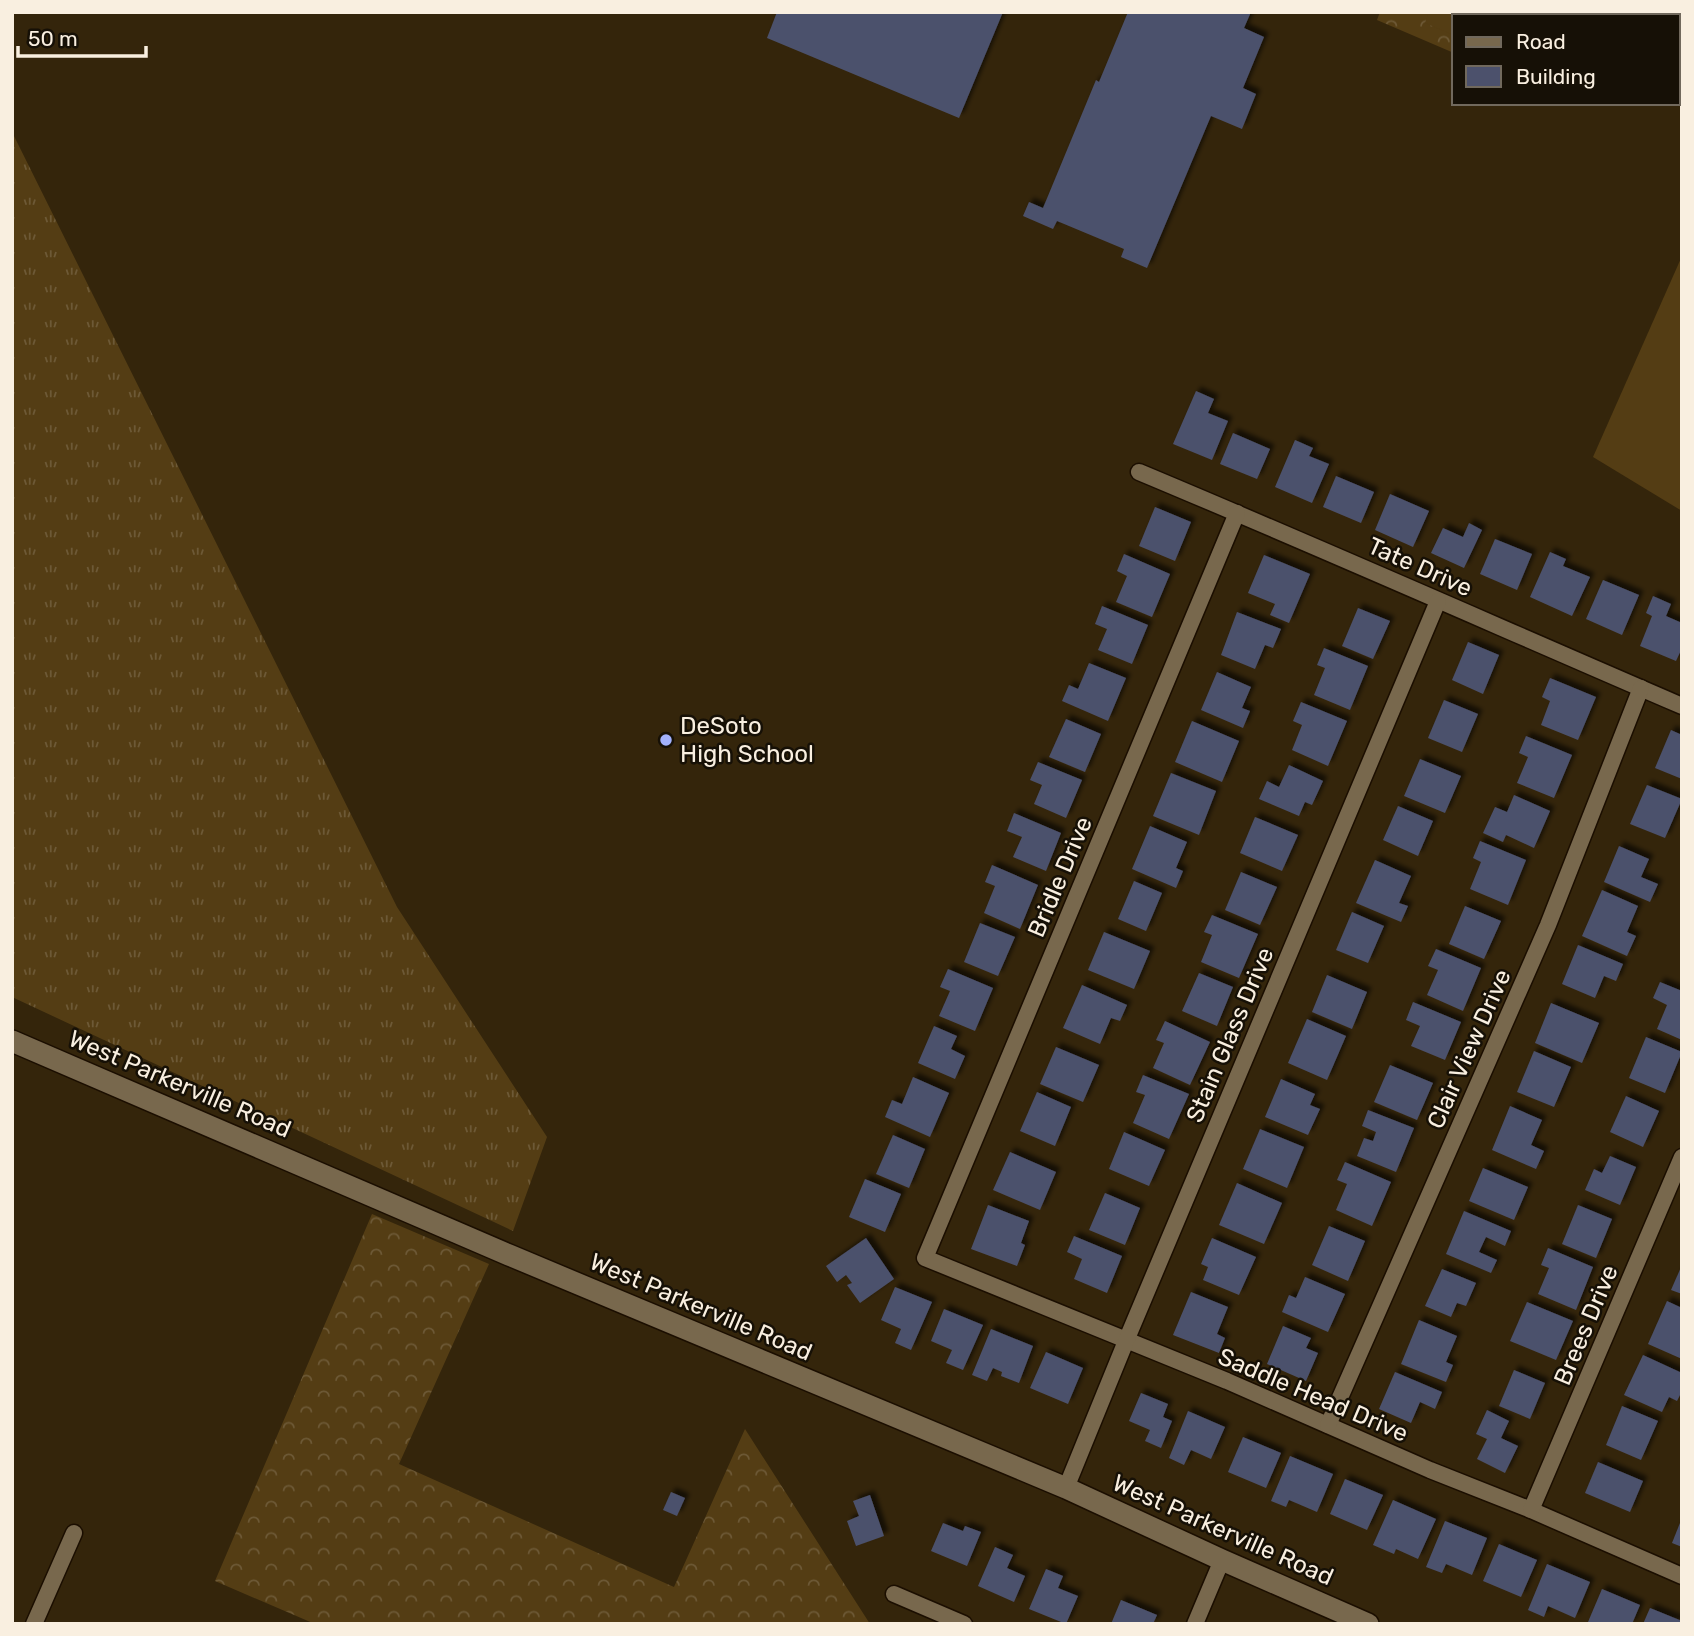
<svg xmlns="http://www.w3.org/2000/svg" width="1694" height="1636" font-family="Rubik,sans-serif">
	<style>
		.grass { fill: url(#grass-tufts) }
		.forest { fill: url(#forest-crowns) }
		.pitch { fill: #543d14 }
		.building { fill: #4c516c; filter: url(#shadow) }
		.lines { fill: none; stroke-linecap: round; stroke-linejoin: round }
		.street-casing { stroke: #1b0e00; stroke-width: 19 }
		.secondary-casing { stroke: #1b0e00; stroke-width: 24 }
		.street { stroke: #78684d; stroke-width: 16 }
		.secondary { stroke: #78684d; stroke-width: 21 }
		.poi-dot { fill: #a3b2fd; stroke: #161006; stroke-width: 2.5 }
		.labels { text-anchor: middle; stroke-width: 5; stroke-linejoin: round; paint-order: stroke }
		.street-label { font-size: 24px; fill: #f9efe0; stroke: #161006 }
		.poi-label { font-size: 24px; fill: #f9efe0; stroke: #161006; text-anchor: start }
	</style>
	<defs>
		<pattern id="grass-tufts" width="24" height="20" patternUnits="userSpaceOnUse" patternTransform="scale(1.75)"><rect width="24" height="20" fill="#543d14"/><path d="M3 7l-1-3M5 7V3M7 7l1-3M15 17l-1-3M17 17v-4M19 17l1-3" fill="none" stroke="#6d5936"/></pattern>
		<pattern id="forest-crowns" width="20" height="18" patternUnits="userSpaceOnUse" patternTransform="scale(1.75)"><rect width="20" height="18" fill="#543d14"/><path d="M2 6a3 3 0 1 1 6 0M12 15a3 3 0 1 1 6 0" fill="none" stroke="#6d5936"/></pattern>
		<filter id="shadow"><feDropShadow dx="4.5" dy="-4.5" stdDeviation="2" flood-color="#0009"/></filter>
	</defs>
	<rect width="100%" height="100%" fill="#34250b"/>
	<path class="grass" d="M12,132L397,907L547,1137L513,1231L12,997Z"/>
	<g class="forest">
		<path d="M1380,12H1511L1510,16H1454V53L1377,20Z"/>
		<path d="M372,1214L489,1264L399,1464L674,1587L745,1429L870,1624H315L215,1581Z"/>
	</g>
	<g class="pitch">
		<path d="M1429,12H1460L1459,16H1454V27L1451,34L1425,23Z"/>
		<path d="M1682,256V511L1593,457Z"/>
	</g>
	<g class="building">
		<path d="M777,12H1003L959,118L767,38Z"/>
		<path d="M1128,12H1251L1244,28L1264,37L1243,88L1256,94L1242,129L1211,116L1147,268L1121,257L1124,249L1057,221L1053,229L1023,216L1029,202L1043,208L1096,80L1099,82Z"/>
		<path d="M1196,391L1214,399L1208,413L1228,421L1212,460L1173,444Z"/>
		<path d="M1233,433L1270,449L1257,479L1220,464Z"/>
		<path d="M1295,440L1313,448L1309,456L1329,464L1312,503L1275,487Z"/>
		<path d="M1336,476L1374,492L1361,523L1323,507Z"/>
		<path d="M1390,494L1429,511L1413,547L1375,530Z"/>
		<path d="M1155,507L1191,522L1175,561L1139,546Z"/>
		<path d="M1469,523L1482,530L1464,568L1431,553L1443,528L1463,537Z"/>
		<path d="M1495,539L1532,554L1517,590L1480,574Z"/>
		<path d="M1550,552L1566,559L1563,566L1590,577L1572,616L1530,597Z"/>
		<path d="M1124,554L1170,574L1152,617L1116,602L1127,576L1117,571Z"/>
		<path d="M1264,555L1310,574L1289,623L1270,615L1275,604L1248,593Z"/>
		<path d="M1603,580L1639,595L1622,635L1586,619Z"/>
		<path d="M1653,596L1671,604L1666,616L1682,623V648L1676,661L1640,646L1652,616L1646,613Z"/>
		<path d="M1102,606L1148,625L1132,664L1098,650L1107,629L1095,624Z"/>
		<path d="M1358,608L1390,621L1373,659L1342,646Z"/>
		<path d="M1237,612L1281,629L1273,648L1265,645L1255,669L1221,655Z"/>
		<path d="M1468,642L1499,655L1483,694L1452,680Z"/>
		<path d="M1324,648L1368,666L1350,710L1314,695L1325,668L1317,665Z"/>
		<path d="M1089,663L1126,678L1108,721L1062,701L1069,685L1078,689Z"/>
		<path d="M1217,672L1251,687L1242,708L1250,711L1243,728L1201,710Z"/>
		<path d="M1550,678L1596,697L1578,740L1541,725L1550,701L1542,697Z"/>
		<path d="M1444,700L1478,714L1462,752L1428,738Z"/>
		<path d="M1301,702L1347,721L1328,766L1292,750L1302,725L1293,721Z"/>
		<path d="M1066,719L1101,734L1085,772L1049,757Z"/>
		<path d="M1192,721L1239,741L1222,782L1175,762Z"/>
		<path d="M1671,730L1682,735V779L1655,768Z"/>
		<path d="M1526,736L1572,755L1554,798L1517,783L1528,757L1519,753Z"/>
		<path d="M1420,759L1461,776L1445,813L1404,796Z"/>
		<path d="M1038,762L1082,780L1066,818L1034,804L1042,785L1030,780Z"/>
		<path d="M1289,765L1323,781L1312,805L1305,802L1299,816L1259,799L1267,781L1279,787Z"/>
		<path d="M1171,773L1216,791L1199,835L1153,816Z"/>
		<path d="M1647,785L1682,799L1665,838L1630,824Z"/>
		<path d="M1514,795L1550,811L1534,848L1506,835L1503,842L1483,833L1495,807L1507,812Z"/>
		<path d="M1398,806L1433,821L1418,856L1383,840Z"/>
		<path d="M1014,813L1061,833L1046,871L1013,857L1022,837L1007,831Z"/>
		<path d="M1255,817L1298,835L1282,871L1240,853Z"/>
		<path d="M1150,826L1187,842L1176,868L1183,871L1176,888L1132,869Z"/>
		<path d="M1480,841L1526,860L1508,905L1470,889L1481,862L1473,858Z"/>
		<path d="M1619,846L1649,859L1641,877L1658,884L1650,902L1604,882Z"/>
		<path d="M1375,860L1411,876L1399,903L1408,906L1401,922L1356,903Z"/>
		<path d="M992,865L1038,885L1020,929L984,913L995,886L985,882Z"/>
		<path d="M1241,872L1277,887L1260,925L1225,910Z"/>
		<path d="M1134,881L1162,893L1146,931L1118,919Z"/>
		<path d="M1602,890L1638,906L1627,932L1636,936L1627,956L1582,936Z"/>
		<path d="M1465,906L1501,921L1484,959L1449,944Z"/>
		<path d="M1352,912L1384,926L1368,963L1336,950Z"/>
		<path d="M1212,915L1258,934L1239,978L1201,962L1212,935L1204,932Z"/>
		<path d="M980,923L1015,937L998,976L964,962Z"/>
		<path d="M1104,932L1150,951L1134,989L1088,970Z"/>
		<path d="M1578,945L1623,964L1616,981L1604,976L1595,998L1562,984Z"/>
		<path d="M1436,949L1481,968L1463,1011L1427,995L1438,970L1428,966Z"/>
		<path d="M948,969L993,988L975,1031L939,1016L950,991L940,987Z"/>
		<path d="M1199,973L1233,987L1217,1026L1182,1011Z"/>
		<path d="M1327,975L1367,992L1352,1029L1312,1012Z"/>
		<path d="M1660,982L1682,991V1040L1657,1029L1667,1005L1653,998Z"/>
		<path d="M1082,985L1127,1005L1120,1021L1111,1018L1100,1044L1063,1028Z"/>
		<path d="M1413,1002L1461,1022L1445,1060L1411,1046L1420,1026L1406,1020Z"/>
		<path d="M1551,1003L1599,1023L1582,1063L1535,1043Z"/>
		<path d="M1307,1019L1346,1036L1327,1080L1288,1063Z"/>
		<path d="M1165,1021L1210,1042L1190,1085L1153,1068L1164,1043L1156,1040Z"/>
		<path d="M934,1026L957,1036L951,1049L965,1056L955,1079L918,1063Z"/>
		<path d="M1646,1037L1682,1052L1665,1093L1629,1078Z"/>
		<path d="M1056,1047L1099,1065L1083,1102L1040,1084Z"/>
		<path d="M1534,1051L1571,1067L1554,1107L1517,1092Z"/>
		<path d="M1390,1065L1433,1083L1417,1120L1374,1102Z"/>
		<path d="M1143,1075L1189,1094L1169,1139L1133,1123L1145,1095L1136,1092Z"/>
		<path d="M913,1077L949,1093L930,1137L885,1117L892,1100L902,1104Z"/>
		<path d="M1281,1079L1315,1094L1310,1105L1320,1109L1308,1135L1265,1117Z"/>
		<path d="M1037,1092L1071,1107L1055,1146L1020,1131Z"/>
		<path d="M1626,1096L1659,1111L1643,1147L1610,1132Z"/>
		<path d="M1510,1106L1542,1120L1531,1145L1544,1151L1536,1169L1492,1150Z"/>
		<path d="M1368,1110L1414,1128L1396,1172L1357,1156L1364,1138L1373,1141L1376,1132L1362,1126Z"/>
		<path d="M1260,1129L1304,1147L1287,1188L1243,1169Z"/>
		<path d="M1124,1132L1165,1150L1149,1186L1109,1169Z"/>
		<path d="M893,1135L925,1149L909,1188L876,1174Z"/>
		<path d="M1010,1152L1056,1172L1040,1210L993,1190Z"/>
		<path d="M1610,1156L1636,1167L1620,1205L1585,1190L1594,1169L1602,1173Z"/>
		<path d="M1345,1162L1391,1182L1372,1226L1336,1210L1347,1184L1337,1180Z"/>
		<path d="M1483,1168L1528,1187L1514,1220L1469,1201Z"/>
		<path d="M865,1179L901,1194L885,1232L849,1217Z"/>
		<path d="M1237,1183L1282,1203L1264,1244L1219,1225Z"/>
		<path d="M1105,1193L1140,1208L1125,1245L1089,1230Z"/>
		<path d="M988,1205L1029,1221L1021,1243L1025,1245L1017,1266L971,1249Z"/>
		<path d="M1578,1205L1612,1219L1596,1258L1562,1244Z"/>
		<path d="M1464,1211L1511,1231L1505,1246L1486,1237L1479,1252L1497,1260L1491,1273L1446,1254Z"/>
		<path d="M1329,1226L1365,1241L1348,1281L1312,1265Z"/>
		<path d="M1074,1236L1122,1256L1107,1293L1074,1279L1082,1259L1067,1252Z"/>
		<path d="M866,1238L894,1279L860,1303L847,1285L852,1283L846,1275L837,1282L826,1266Z"/>
		<path d="M1212,1238L1256,1257L1239,1295L1203,1280L1208,1267L1201,1264Z"/>
		<path d="M1548,1248L1593,1267L1576,1310L1538,1294L1549,1268L1541,1265Z"/>
		<path d="M1682,1265V1294L1671,1290Z"/>
		<path d="M1442,1269L1476,1283L1466,1306L1457,1303L1451,1317L1425,1306Z"/>
		<path d="M1305,1277L1345,1294L1328,1332L1282,1312L1289,1295L1296,1298Z"/>
		<path d="M895,1287L932,1302L911,1350L895,1343L901,1329L881,1320Z"/>
		<path d="M1191,1292L1228,1307L1217,1334L1225,1338L1219,1353L1173,1335Z"/>
		<path d="M1667,1301L1682,1308V1359L1648,1344Z"/>
		<path d="M1527,1302L1573,1321L1556,1360L1510,1341Z"/>
		<path d="M944,1309L983,1325L963,1370L946,1363L952,1350L931,1341Z"/>
		<path d="M1419,1320L1457,1336L1446,1362L1453,1365L1446,1382L1401,1364Z"/>
		<path d="M1283,1326L1311,1338L1306,1348L1318,1353L1306,1381L1267,1364Z"/>
		<path d="M991,1329L1033,1346L1019,1383L1001,1376L1002,1372L993,1368L987,1381L972,1375Z"/>
		<path d="M1046,1352L1083,1368L1068,1404L1030,1388Z"/>
		<path d="M1643,1355L1682,1373V1391L1677,1401L1669,1397L1662,1412L1624,1395Z"/>
		<path d="M1514,1370L1545,1383L1530,1419L1499,1406Z"/>
		<path d="M1395,1372L1442,1392L1435,1409L1420,1402L1411,1423L1379,1409Z"/>
		<path d="M1141,1393L1168,1404L1163,1417L1172,1421L1161,1448L1145,1441L1150,1430L1129,1421Z"/>
		<path d="M1622,1406L1658,1421L1641,1460L1606,1445Z"/>
		<path d="M1487,1410L1509,1421L1501,1438L1518,1446L1505,1473L1477,1459L1487,1439L1476,1434Z"/>
		<path d="M1188,1411L1225,1427L1211,1459L1191,1450L1184,1465L1169,1458Z"/>
		<path d="M1243,1437L1281,1453L1266,1488L1228,1472Z"/>
		<path d="M1290,1456L1333,1474L1317,1512L1289,1500L1286,1507L1271,1501Z"/>
		<path d="M1598,1462L1643,1481L1630,1512L1585,1493Z"/>
		<path d="M1345,1479L1383,1495L1367,1530L1330,1514Z"/>
		<path d="M671,1492L685,1498L677,1516L663,1510Z"/>
		<path d="M870,1495L884,1536L856,1546L847,1521L859,1516L853,1501Z"/>
		<path d="M1393,1500L1436,1519L1418,1559L1396,1549L1394,1554L1373,1545Z"/>
		<path d="M1682,1518V1547L1672,1543Z"/>
		<path d="M1445,1521L1487,1538L1472,1575L1446,1564L1442,1573L1426,1567Z"/>
		<path d="M943,1523L963,1531L965,1526L981,1532L967,1566L931,1551Z"/>
		<path d="M1499,1544L1537,1560L1521,1597L1483,1581Z"/>
		<path d="M995,1547L1013,1555L1007,1568L1025,1576L1014,1602L978,1586Z"/>
		<path d="M1547,1564L1590,1582L1575,1618L1548,1606L1544,1617L1528,1610Z"/>
		<path d="M1046,1569L1063,1576L1058,1588L1078,1596L1066,1624L1029,1609Z"/>
		<path d="M1602,1589L1640,1605L1632,1624H1591L1588,1622Z"/>
		<path d="M1121,1600L1157,1615L1153,1624H1111Z"/>
		<path d="M1650,1608L1682,1621V1624H1643Z"/>
	</g>
	<g class="lines">
		<g class="street-casing">
			<g id="street">
				<path d="M1139,472C1321,548 1501,628 1682,706"/>
				<path d="M1237,513L925,1258L1227,1381L1430,1470L1531,1510L1682,1576"/>
				<path d="M1328,1425L1548,925L1641,688"/>
				<path d="M1066,1488L1126,1341L1438,601"/>
				<path d="M1531,1510L1682,1157"/>
				<path d="M894,1594L964,1624"/>
				<path d="M34,1624L74,1533"/>
				<path d="M1195,1624L1222,1560"/>
			</g>
		</g>
		<g class="secondary-casing">
			<path id="secondary" d="M12,1041L509,1255L1066,1488L1222,1560L1368,1624"/>
		</g>
		<use href="#street" class="street"/>
		<use href="#secondary" class="secondary"/>
	</g>
	<circle class="poi-dot" cx="666" cy="740" r="7"/>
	<g class="labels">
		<g class="street-label">
			<text transform="translate(1420 567) rotate(24)" y="8">Tate Drive</text>
			<text transform="translate(1060 877) rotate(-67)" y="8">Bridle Drive</text>
			<text transform="translate(1230 1035) rotate(-67)" y="8">Stain Glass Drive</text>
			<text transform="translate(1469 1049) rotate(-66)" y="8">Clair View Drive</text>
			<text transform="translate(180 1084) rotate(23)" y="8">West Parkerville Road</text>
			<text transform="translate(701 1307) rotate(23)" y="8">West Parkerville Road</text>
			<text transform="translate(1586 1325) rotate(-67)" y="8">Brees Drive</text>
			<text transform="translate(1313 1395) rotate(23)" y="8">Saddle Head Drive</text>
			<text transform="translate(1223 1530) rotate(24)" y="8">West Parkerville Road</text>
		</g>
		<g class="poi-label">
			<text x="680" y="734">DeSoto<tspan x="680" dy="28">High School</tspan></text>
		</g>
	</g>
	<rect width="1694" height="1636" fill="none" stroke="#f9efe0" stroke-width="28"/>
	<rect x="1452" y="14" width="228" height="91" fill="#161006" stroke="#71695d" stroke-width="2"/>
	<rect x="1466" y="37" width="35" height="10" fill="#78684d" stroke="#71695d" stroke-width="2"/>
	<text x="1516" y="49" font-size="21" fill="#f9efe0">Road</text>
	<rect x="1466" y="66" width="35" height="21" fill="#4c516c" stroke="#71695d" stroke-width="2"/>
	<text x="1516" y="84" font-size="21" fill="#f9efe0">Building</text>
	<path d="M18 46v10h128v-10" fill="none" stroke="#f9efe0" stroke-width="3.5"/>
	<text x="28" y="46" font-size="21" fill="#f9efe0" stroke="#161006" stroke-width="5" paint-order="stroke">50 m</text>
</svg>
